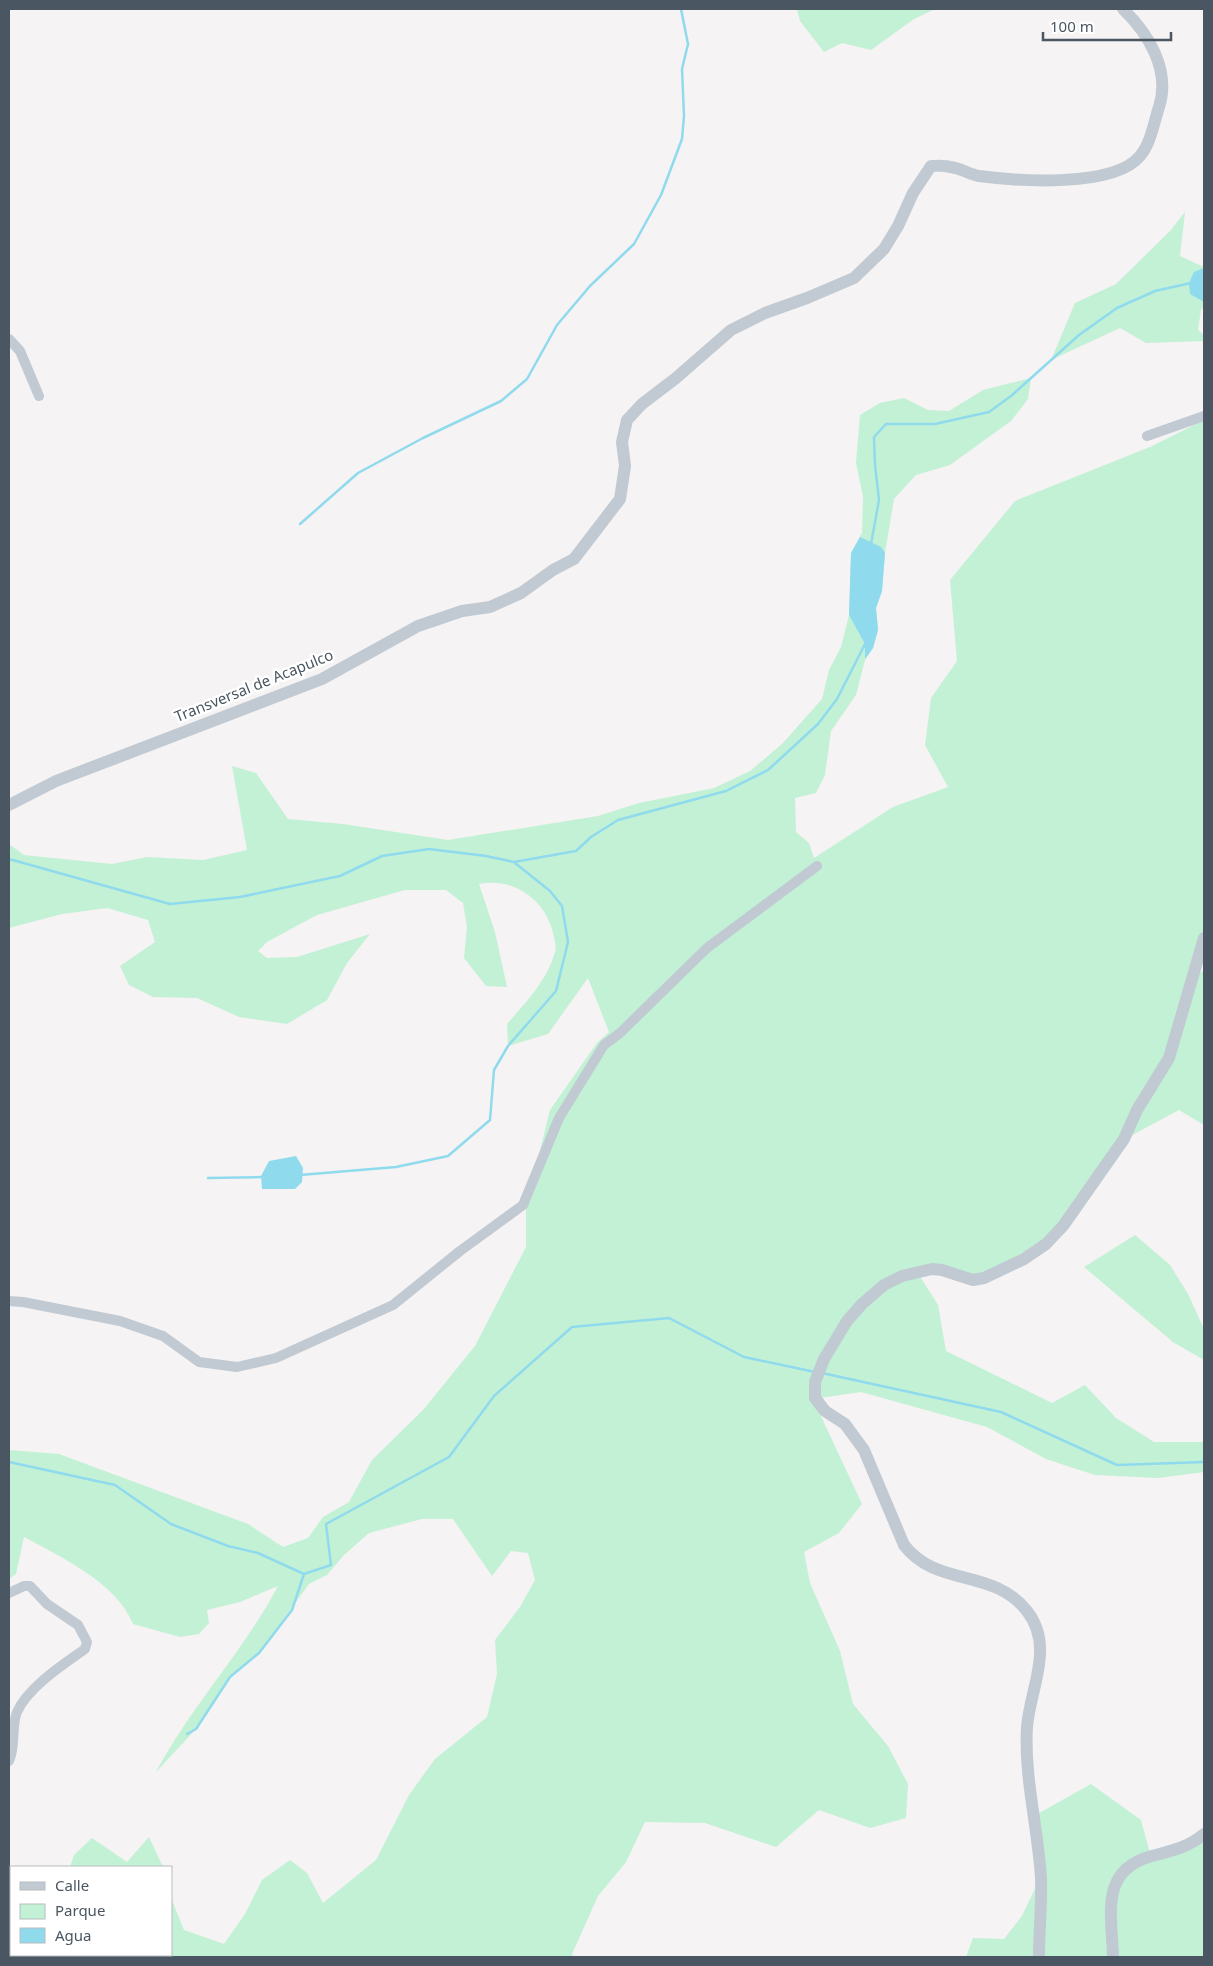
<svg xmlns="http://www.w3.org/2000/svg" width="1213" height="1966" font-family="'Noto Sans',sans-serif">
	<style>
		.green { fill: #c3f1d5 }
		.water { fill: #90daee }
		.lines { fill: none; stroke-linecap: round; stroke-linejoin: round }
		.stream { stroke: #90daee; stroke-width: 2.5 }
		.minor { stroke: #c1cad2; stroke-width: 10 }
		.tertiary { stroke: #c1cad2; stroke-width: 12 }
		.labels { text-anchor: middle; stroke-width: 5; stroke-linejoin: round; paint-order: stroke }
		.street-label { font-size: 15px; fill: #4a5661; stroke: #fff }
	</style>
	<rect width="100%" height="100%" fill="#f5f3f3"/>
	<g class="green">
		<path d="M797,9H935L914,19L871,50L842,43L824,52L800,21Z"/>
		<path d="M1185,212L1180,256L1204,267V306L1201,310L1198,330L1204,335V341L1146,343L1120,328L1051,360L1075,303L1116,284L1171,230Z"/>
		<path d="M1031,378L1028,399L1011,421L950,465L916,475L894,499L885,553L882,591L876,608L878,630L873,648L865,660L856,695L831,731L825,775L816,793L795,798L796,832L809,843L814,858L893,807L948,787L925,745L931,698L957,661L950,580L1015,501L1150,447L1204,420V934L1191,975L1204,971V1125L1179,1110L1123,1140L1063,1226L984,1278L917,1272L938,1305L946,1351L1052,1403L1085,1385L1116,1418L1154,1442H1204V1472L1158,1478L1095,1475L1046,1459L987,1427L861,1392L813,1399L862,1504L839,1533L804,1552L810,1583L840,1651L853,1704L888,1746L908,1784L906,1818L870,1828L819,1810L776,1847L705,1823L645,1822L626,1862L598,1896L572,1954L574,1957H9V1909L11,1908V1955H171V1898L184,1930L224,1944L245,1914L262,1880L290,1860L307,1873L323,1903L376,1860L409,1795L435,1759L487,1717L497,1674L495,1640L520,1607L535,1580L528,1553L511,1551L492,1576L453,1519H422L369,1533L344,1555L327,1575L309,1584L259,1653L230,1677L196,1729L156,1772C191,1706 243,1652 278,1586L240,1602L207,1610L209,1623L199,1634L180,1637L133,1624C117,1583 61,1557 24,1537L16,1574L9,1579V1450L59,1454L248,1524L283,1547L308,1538L323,1517L349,1502L372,1460L423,1410L475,1346L526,1247V1206L550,1110L597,1043L609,1032L588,978L548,1034L508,1046L507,1024C526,1002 547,981 555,952C557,946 554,939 553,933C545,899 513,877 479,884L495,932L507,987L486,986L464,958L467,927L463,903L446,890H405L317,915L267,942L258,951L267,958L297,957L370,934L347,963L327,1000L287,1024L239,1017L197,998L153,997L129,985L120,966L155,942L148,920L107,908L62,914L9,928V844L24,855L112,864L147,857L203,860L247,850L232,766L256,773L288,819L343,824L448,840L598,816L639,803L714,788L750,771L782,744L822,699L829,670L841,647L849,615L851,553L862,533L863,497L856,463L860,415L880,403L904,398L928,410L949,411L983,390Z"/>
		<path d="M1135,1235L1170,1265L1188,1294L1204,1329V1360L1173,1342L1084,1267Z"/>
		<path d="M1091,1784L1141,1820L1151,1857L1204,1833V1957H966L973,1938L1004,1939L1022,1916L1039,1880L1033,1823L1041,1812Z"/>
		<path d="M149,1837L163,1867H70L74,1855L92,1838L127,1862Z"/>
	</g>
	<g class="water">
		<path d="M1204,268V302L1190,294L1189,283L1194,272Z"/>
		<path d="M860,537L881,547L885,553L882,591L876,608L878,630L873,648L865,659V644L849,615L851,553Z"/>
		<path d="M296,1156L303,1168L302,1182L295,1189H262L261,1176L269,1161Z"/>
	</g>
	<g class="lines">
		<g class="stream">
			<path d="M300,524L358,473L423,438L501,401L527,379L557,325L590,286L634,244L661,195L682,139L684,116L682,69L688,44L681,9"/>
			<path d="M871,544L879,500L875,465L874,437L886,424H935L989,412L1011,396L1079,335L1117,308L1155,291L1191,283"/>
			<path d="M9,859L170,904L240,897L340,876L382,856L429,849L486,856L514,862L576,851L591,837L618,820L726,791L768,770L818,724L837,699L866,642"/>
			<path d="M300,1175L396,1167L448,1156L490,1120L494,1070L508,1046L556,991L568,942L562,906L550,891L515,863"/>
			<path d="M208,1178L264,1177"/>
			<path d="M822,1373L1001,1412L1117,1465L1204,1462"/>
			<path d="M9,1462L115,1485L171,1524L228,1546L258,1553L304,1574L331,1565L326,1524L449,1457L494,1396L572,1327L669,1318L744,1357L815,1372"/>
			<path d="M187,1734L196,1729L230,1677L259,1653L292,1610L304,1574"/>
			<path d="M77,1957V1955"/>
		</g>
		<g class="minor">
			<path d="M9,339L20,351L39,396"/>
			<path d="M1147,436L1204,416"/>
			<path d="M9,1301L23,1302L120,1321L163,1336L199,1362L237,1367L276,1358L393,1305L460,1251L523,1205L559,1118L604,1045L620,1033L707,948L817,866"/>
			<path d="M9,1593L24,1586H30L47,1604L78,1625L87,1642L85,1649C64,1664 28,1687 17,1712C11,1727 16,1746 9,1761"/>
		</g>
		<g class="tertiary">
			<path d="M9,805L56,781L322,679L418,626L462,611L490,607L521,593L553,570L574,559L620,499L625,466L622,442L627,420L642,404L676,378L731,330L765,313L807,298L854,278L884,249L898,226L913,193L931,166C937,166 944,165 950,167C960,168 969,174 979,176C1017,181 1114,188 1140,156C1151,143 1154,122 1159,107C1171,70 1148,33 1123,9"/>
			<path d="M1039,1957C1039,1931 1042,1904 1041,1878C1038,1828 1024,1777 1027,1727C1030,1688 1055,1647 1027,1611C992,1567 937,1588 904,1545L864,1450L845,1424L825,1411L815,1398V1382L824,1359L847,1321L862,1304L884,1285L902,1276L932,1269L942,1270L973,1280L984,1278L1024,1259L1046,1244L1063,1226L1124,1139L1137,1110L1169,1058L1204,938"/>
			<path d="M1113,1957C1112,1915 1099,1870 1152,1856C1171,1851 1189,1847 1204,1834"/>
		</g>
	</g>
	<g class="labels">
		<g class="street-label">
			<text transform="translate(254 686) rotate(-22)" y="5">Transversal de Acapulco</text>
		</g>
	</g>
	<rect width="1213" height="1966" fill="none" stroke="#4a5661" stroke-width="20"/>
	<rect x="10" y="1866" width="162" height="90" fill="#ffffff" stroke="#b7bbc0"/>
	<rect x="20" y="1882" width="25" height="8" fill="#c1cad2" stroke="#b7bbc0"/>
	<text x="55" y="1891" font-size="15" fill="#4a5661">Calle</text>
	<rect x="20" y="1904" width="25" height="15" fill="#c3f1d5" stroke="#b7bbc0"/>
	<text x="55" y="1916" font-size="15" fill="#4a5661">Parque</text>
	<rect x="20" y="1928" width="25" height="15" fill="#90daee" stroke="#b7bbc0"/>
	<text x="55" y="1941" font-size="15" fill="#4a5661">Agua</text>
	<path d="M1043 32v8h128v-8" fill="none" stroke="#4a5661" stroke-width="2.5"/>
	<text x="1050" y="32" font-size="15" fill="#4a5661" stroke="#ffffff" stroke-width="4" paint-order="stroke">100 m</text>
</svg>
